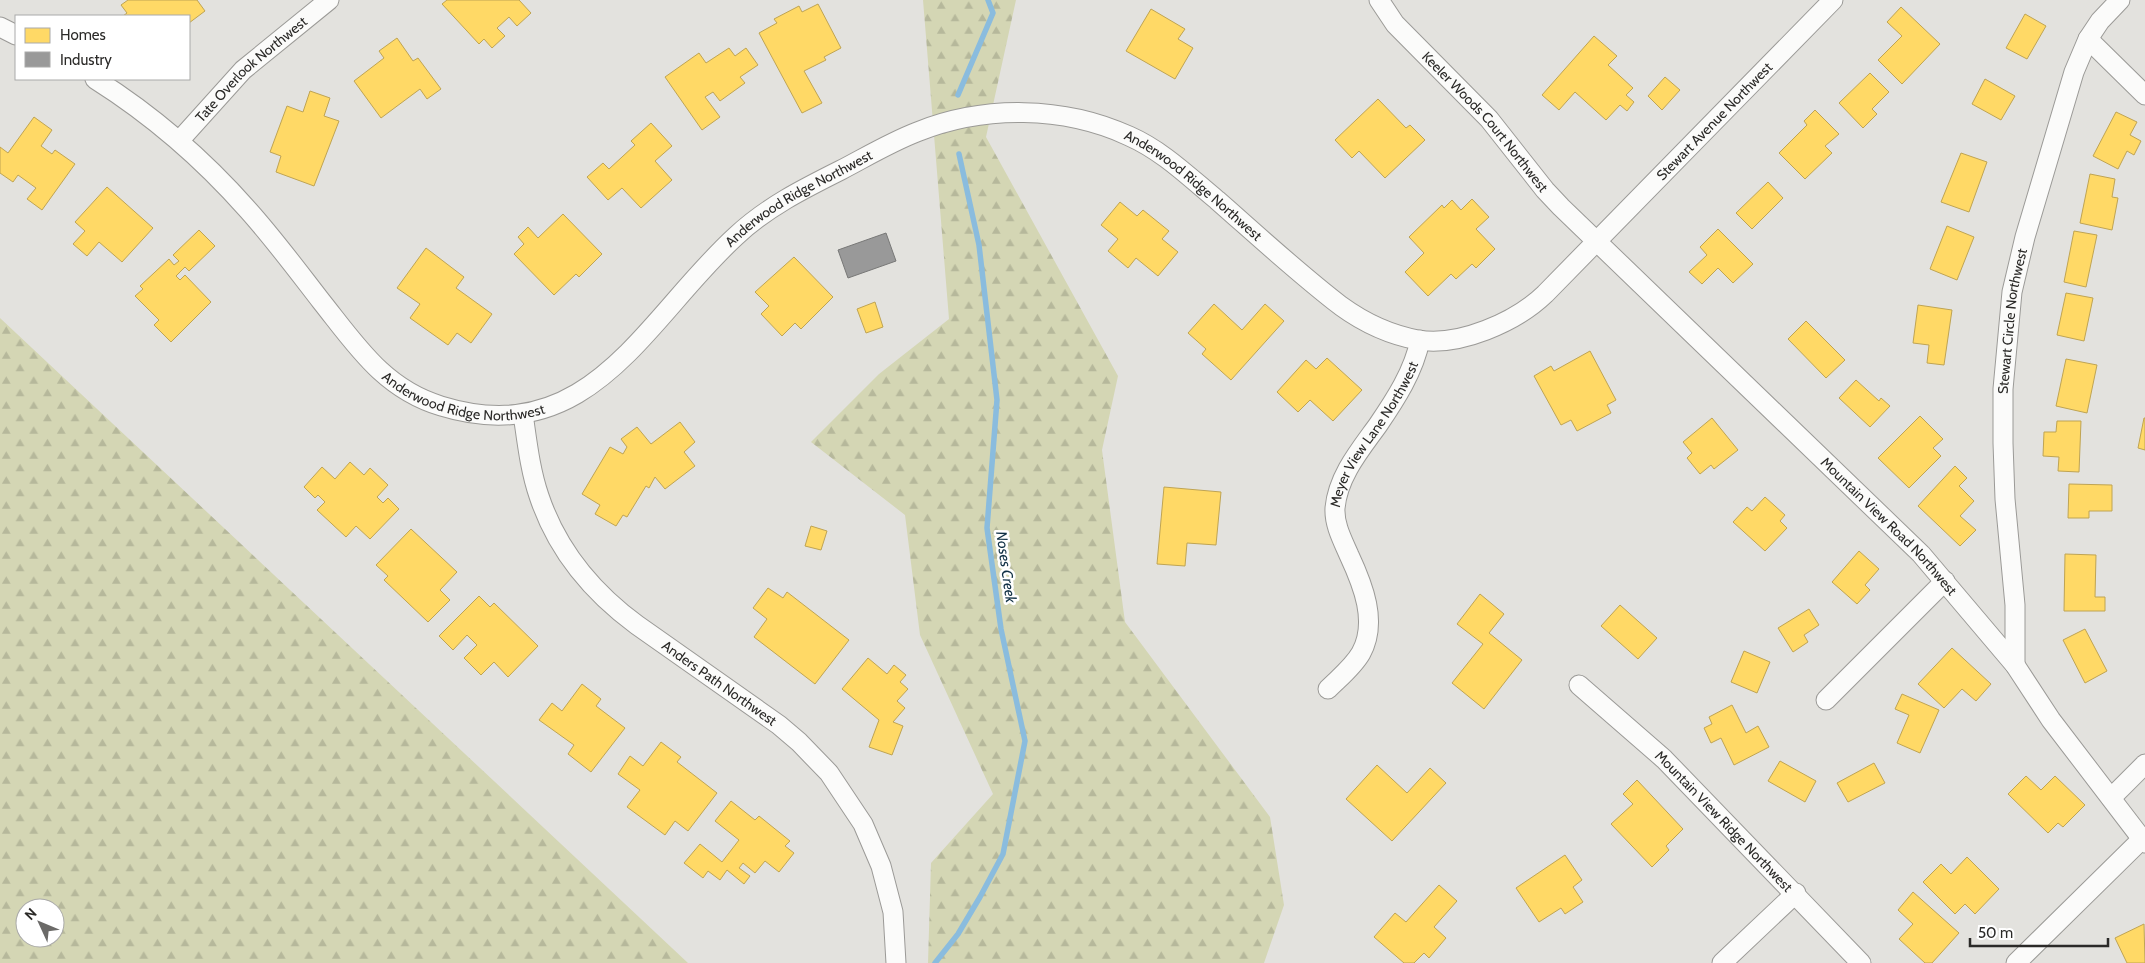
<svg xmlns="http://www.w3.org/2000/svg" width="2145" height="963" font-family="Cabin,sans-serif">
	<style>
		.forest { fill: url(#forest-firs); fill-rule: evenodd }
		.homes { fill: #ffd966; stroke: #bfa453 }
		.industry { fill: #999; stroke: #787877 }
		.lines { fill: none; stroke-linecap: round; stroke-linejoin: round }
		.stream { stroke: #8abcde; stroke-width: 5.5 }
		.minor-casing { stroke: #9b9a97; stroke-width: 21 }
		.minor { stroke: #fbfbfa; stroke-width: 19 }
		.labels { text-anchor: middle; stroke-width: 5; stroke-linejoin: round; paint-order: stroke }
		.street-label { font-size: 14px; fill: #2b2a28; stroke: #fff }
		.water-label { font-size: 15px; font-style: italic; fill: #103045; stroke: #fff }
	</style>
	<defs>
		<pattern id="forest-firs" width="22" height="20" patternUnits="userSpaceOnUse" patternTransform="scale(1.25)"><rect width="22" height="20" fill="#d4d6b4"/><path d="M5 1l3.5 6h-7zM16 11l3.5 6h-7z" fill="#b6b89b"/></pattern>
	</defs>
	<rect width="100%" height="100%" fill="#e3e2de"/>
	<g class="forest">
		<path d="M923,0H1016L986,137L1118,376L1102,450L1125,622L1270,817L1284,905L1264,963H928L931,863L993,794L920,635L905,515L811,442L879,374L949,319Z"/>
		<path d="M0,318L688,963H0ZM25,908H55V938H25Z"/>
	</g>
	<g class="homes">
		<path d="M128,0H197L205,11L189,23V16H123L127,13L121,5Z"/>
		<path d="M447,0H519L531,13L517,26L509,17L497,28L505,36L492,48L484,39L479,44L442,4Z"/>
		<path d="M818,4L841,48L824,57L826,60L804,71L822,103L802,113L759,33L777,23L774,19L799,6L802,12Z"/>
		<path d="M1901,7L1940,44L1902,84L1878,60L1902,36L1887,22Z"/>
		<path d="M1151,9L1185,29L1178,39L1193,48L1175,79L1126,51Z"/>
		<path d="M2025,14L2046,26L2027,59L2006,48Z"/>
		<path d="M1594,36L1617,56L1608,65L1633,88L1626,95L1634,102L1627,111L1620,105L1606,120L1575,92L1559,110L1542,95Z"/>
		<path d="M397,38L413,61L418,58L441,89L427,99L420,89L381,118L354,81L384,58L379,51Z"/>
		<path d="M729,48L735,56L746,48L758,65L740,77L745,83L720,101L713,92L705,97L720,117L702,130L665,77L699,53L706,63Z"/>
		<path d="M1870,73L1889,92L1872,109L1877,114L1863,128L1839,103Z"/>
		<path d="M1665,77L1680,90L1662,110L1648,96Z"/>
		<path d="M1985,79L2015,96L2001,120L1972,104Z"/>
		<path d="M310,91L330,98L324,116L339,121L314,186L276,172L281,156L270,152L287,106L303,112Z"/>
		<path d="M1378,99L1406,128L1410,125L1425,140L1385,178L1359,151L1352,158L1335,140Z"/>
		<path d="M1815,110L1839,134L1825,146L1832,153L1805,179L1779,153L1807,125L1804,121Z"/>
		<path d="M2116,112L2137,122L2130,135L2141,141L2134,155L2127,151L2118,169L2093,156Z"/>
		<path d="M34,117L52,130L41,146L52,154L55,150L75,164L42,210L27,199L36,188L18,175L13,182L0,173V147L8,153Z"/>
		<path d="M651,123L672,146L655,161L672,180L641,208L622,188L608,200L587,177L603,163L609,169L635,145L631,141Z"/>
		<path d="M1961,153L1987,162L1969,212L1941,202Z"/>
		<path d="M2090,174L2115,179L2112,197L2118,198L2112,230L2080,223Z"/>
		<path d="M1768,182L1783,198L1752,229L1736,213Z"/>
		<path d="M107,187L153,228L122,262L99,242L87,256L73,244L85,231L75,222Z"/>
		<path d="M1472,199L1489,217L1476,229L1495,249L1476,268L1472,264L1456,279L1451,274L1428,296L1405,272L1424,253L1409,237L1442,205L1444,208L1452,200L1461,210Z"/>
		<path d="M1120,202L1137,216L1143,210L1169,231L1162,239L1178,252L1158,276L1136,258L1128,268L1108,251L1118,239L1101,225Z"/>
		<path d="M563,214L602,254L579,277L576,274L554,295L514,254L524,244L518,237L528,227L538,238Z"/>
		<path d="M1947,226L1974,237L1957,280L1930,269Z"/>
		<path d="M1718,229L1753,264L1733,283L1718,268L1702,284L1689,272L1707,255L1700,247Z"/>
		<path d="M199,230L215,246L189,271L185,267L176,276L180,280L185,275L211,302L171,342L154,325L159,320L135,296L143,289L140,286L169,259L174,265L179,261L173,255Z"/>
		<path d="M2074,231L2097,235L2086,287L2064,282Z"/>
		<path d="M426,248L464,277L456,288L492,314L471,343L457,333L448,345L410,318L420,304L397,288Z"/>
		<path d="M794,257L833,297L801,329L795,323L782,336L761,314L769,306L755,292Z"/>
		<path d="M2066,293L2093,298L2084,341L2057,335Z"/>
		<path d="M875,302L883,327L866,333L857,309Z"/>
		<path d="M1214,304L1242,330L1265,304L1284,321L1231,380L1202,354L1206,349L1188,333Z"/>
		<path d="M1918,305L1952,310L1944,365L1927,363L1929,345L1913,343Z"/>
		<path d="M1806,321L1845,360L1826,378L1788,339Z"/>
		<path d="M1590,351L1616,400L1607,405L1611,413L1577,431L1571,420L1561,425L1534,376L1551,366L1554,371Z"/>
		<path d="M1327,358L1362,390L1333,421L1310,400L1298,412L1277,392L1306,360L1316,369Z"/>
		<path d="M2066,359L2097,365L2087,413L2056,406Z"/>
		<path d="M1856,380L1879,401L1881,398L1890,406L1870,427L1839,398Z"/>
		<path d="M1920,416L1943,439L1933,448L1941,456L1909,488L1878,458Z"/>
		<path d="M1712,418L1738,450L1714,469L1711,465L1700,474L1687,458L1692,453L1683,442Z"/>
		<path d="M2144,418H2145V450L2138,448Z"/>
		<path d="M2057,421H2081L2079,472L2058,471L2059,457L2043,456L2044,432H2056Z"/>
		<path d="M680,422L695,442L684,452L695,466L665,489L655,477L649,488L646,486L627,517L623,515L616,526L595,514L600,505L582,494L610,447L623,454L627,447L621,439L637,427L651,444Z"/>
		<path d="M350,462L364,475L370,468L388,485L377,497L383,503L388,498L399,509L370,539L356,526L346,537L317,510L325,502L318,495L315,498L304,487L322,467L335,479Z"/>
		<path d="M1955,466L1967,478L1959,486L1974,501L1960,516L1976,530L1960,546L1918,506Z"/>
		<path d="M2069,484L2112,485V511H2089V518H2068Z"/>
		<path d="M1164,487L1221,492L1216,545L1187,543L1185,566L1157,564Z"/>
		<path d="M1765,497L1785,515L1780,521L1787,528L1765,551L1733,522L1747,507L1752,511Z"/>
		<path d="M811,526L827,531L821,550L805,546Z"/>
		<path d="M411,529L457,572L440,590L450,600L428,622L384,580L388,576L376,565Z"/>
		<path d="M1859,551L1879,569L1865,585L1870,590L1857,604L1832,582Z"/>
		<path d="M2065,554L2096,555L2095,597H2105V611H2064Z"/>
		<path d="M768,588L783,598L787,592L849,640L815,684L754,637L767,619L753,608Z"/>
		<path d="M1480,594L1504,614L1489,633L1522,660L1484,709L1452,683L1483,644L1457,624Z"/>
		<path d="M479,596L490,607L494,603L538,646L508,677L494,662L481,675L464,658L477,645L467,635L453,650L439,636Z"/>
		<path d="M1620,605L1657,638L1638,659L1601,626Z"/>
		<path d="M1809,609L1819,625L1804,635L1808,642L1793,652L1778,628Z"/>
		<path d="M2085,629L2107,671L2085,683L2063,640Z"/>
		<path d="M1952,648L1991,684L1976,701L1962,689L1944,708L1918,684Z"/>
		<path d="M1744,651L1770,662L1757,693L1731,682Z"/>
		<path d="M868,658L887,674L894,665L906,675L900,682L908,689L897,701L905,708L893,722L903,726L892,755L869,747L879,720L842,689Z"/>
		<path d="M582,684L601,699L596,706L625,728L591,772L568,754L574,745L539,720L552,703L562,711Z"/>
		<path d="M1902,694L1939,710L1920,753L1897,743L1909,715L1895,709Z"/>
		<path d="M1732,705L1746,733L1758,726L1769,747L1734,765L1721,738L1711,743L1704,728L1712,724L1709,717Z"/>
		<path d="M661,742L681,757L677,762L717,793L688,831L675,821L665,835L627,807L640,790L618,774L630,756L643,766Z"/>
		<path d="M1780,761L1816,781L1805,802L1768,781Z"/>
		<path d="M1874,763L1885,783L1848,802L1837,783Z"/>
		<path d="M1377,765L1407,793L1430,768L1446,783L1392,841L1346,799Z"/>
		<path d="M2026,776L2041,790L2055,776L2085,805L2063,827L2058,823L2048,833L2008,794Z"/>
		<path d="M1637,780L1683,829L1666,846L1669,850L1652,867L1611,824L1633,804L1623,794Z"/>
		<path d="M731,801L755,820L759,816L790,841L785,846L794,853L779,872L765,861L755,873L743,863L739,868L750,876L744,884L727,870L720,880L708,871L703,878L684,863L700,844L722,862L739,840L715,821Z"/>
		<path d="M1565,855L1582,880L1573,887L1583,902L1565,914L1561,908L1539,922L1516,888Z"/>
		<path d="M1967,857L1999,889L1975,914L1965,904L1955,914L1923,882L1941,864L1951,874Z"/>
		<path d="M1439,885L1457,901L1434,927L1446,938L1429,958L1424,953L1414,963H1404L1374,937L1395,913L1406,922Z"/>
		<path d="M1913,892L1959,933L1932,963H1925L1899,939L1913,924L1898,910Z"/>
		<path d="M2144,924L2145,963H2127L2115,938Z"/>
	</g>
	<path class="industry" d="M886,233L896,261L848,278L838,250Z"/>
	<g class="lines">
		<g class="stream">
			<path d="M958,95L993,13L988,0"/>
			<path d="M935,963L958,934L980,897L1003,854L1025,741L1001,629L987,528L997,400L979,245L959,154"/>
		</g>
		<g class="minor-casing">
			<g id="minor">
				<path id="s1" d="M1379,0L1395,24L1489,119L1545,190L1561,207L1921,554L2015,665L2051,720L2145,843"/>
				<path d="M0,27L16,35"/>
				<path d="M2088,39L2145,95"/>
				<path id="s2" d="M95,79C152,115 203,159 248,210C274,239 297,270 321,301C356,345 384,389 441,406C590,452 645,319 736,236C767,207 803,189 841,170C866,157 891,142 917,132C984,105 1064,106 1129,136C1163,151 1189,177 1217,200C1258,236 1298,273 1341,306C1363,322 1391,335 1418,340C1459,347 1516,322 1545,294L1833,0"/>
				<path id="s3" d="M179,141L243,70L329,0"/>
				<path id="s4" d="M523,414C527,441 530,470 539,496C557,550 592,592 637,625L779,725L799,742L829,773L863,824L881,866L893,912L896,963"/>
				<path id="s5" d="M2015,665V605L2005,499L2003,443V389L2012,292L2025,237L2074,72L2088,39L2100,21L2120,0"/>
				<path id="s6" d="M1579,685L1664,759L1861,963"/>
				<path id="s7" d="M1328,689C1339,678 1353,667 1361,653C1378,622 1363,585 1349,555C1343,541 1334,525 1335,508C1338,476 1360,450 1378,425C1395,400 1414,371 1420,340"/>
				<path d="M1826,700L1945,581"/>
				<path d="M2111,798L2145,764"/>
				<path d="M1722,963L1796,893"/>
				<path d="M2016,963L2142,839"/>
			</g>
		</g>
		<use href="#minor" class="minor"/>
	</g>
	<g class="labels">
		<g class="street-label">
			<text dy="5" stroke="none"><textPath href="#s3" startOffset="102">Tate Overlook Northwest</textPath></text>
			<text dy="5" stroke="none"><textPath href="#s2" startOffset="2012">Stewart Avenue Northwest</textPath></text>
			<text dy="5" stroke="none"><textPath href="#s1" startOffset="162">Keeler Woods Court Northwest</textPath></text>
			<text dy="5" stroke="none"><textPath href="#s2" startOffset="1355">Anderwood Ridge Northwest</textPath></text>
			<text dy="5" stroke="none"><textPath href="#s2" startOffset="920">Anderwood Ridge Northwest</textPath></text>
			<text dy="5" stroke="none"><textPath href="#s5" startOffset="345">Stewart Circle Northwest</textPath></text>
			<text dy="5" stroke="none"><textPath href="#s2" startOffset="501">Anderwood Ridge Northwest</textPath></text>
			<text dy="5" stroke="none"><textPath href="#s7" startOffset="285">Meyer View Lane Northwest</textPath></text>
			<text dy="5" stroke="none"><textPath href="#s1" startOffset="734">Mountain View Road Northwest</textPath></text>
			<text dy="5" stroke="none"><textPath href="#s4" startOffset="349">Anders Path Northwest</textPath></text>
			<text dy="5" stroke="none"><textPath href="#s6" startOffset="199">Mountain View Ridge Northwest</textPath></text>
		</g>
		<g class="water-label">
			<text transform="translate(1006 567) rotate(82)" y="5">Noses Creek</text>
		</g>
	</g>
	<rect x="15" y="15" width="175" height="65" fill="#ffffff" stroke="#aaaaa9"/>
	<rect x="25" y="28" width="25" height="15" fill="#ffd966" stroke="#aaaaa9"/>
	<text x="60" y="40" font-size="15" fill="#2b2a28">Homes</text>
	<rect x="25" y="52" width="25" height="15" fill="#999999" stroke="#aaaaa9"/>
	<text x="60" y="65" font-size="15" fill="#2b2a28">Industry</text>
	<g transform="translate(40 923) rotate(314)"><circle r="24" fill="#ffffff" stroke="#aaaaa9"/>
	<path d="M0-4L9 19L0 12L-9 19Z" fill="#6b6a68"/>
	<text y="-8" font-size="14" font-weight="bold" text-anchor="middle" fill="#2b2a28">N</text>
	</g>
	<path d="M1970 938v8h138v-8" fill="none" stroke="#2b2a28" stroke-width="2.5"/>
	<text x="1978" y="938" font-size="15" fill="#2b2a28" stroke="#ffffff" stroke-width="4" paint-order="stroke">50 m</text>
</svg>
